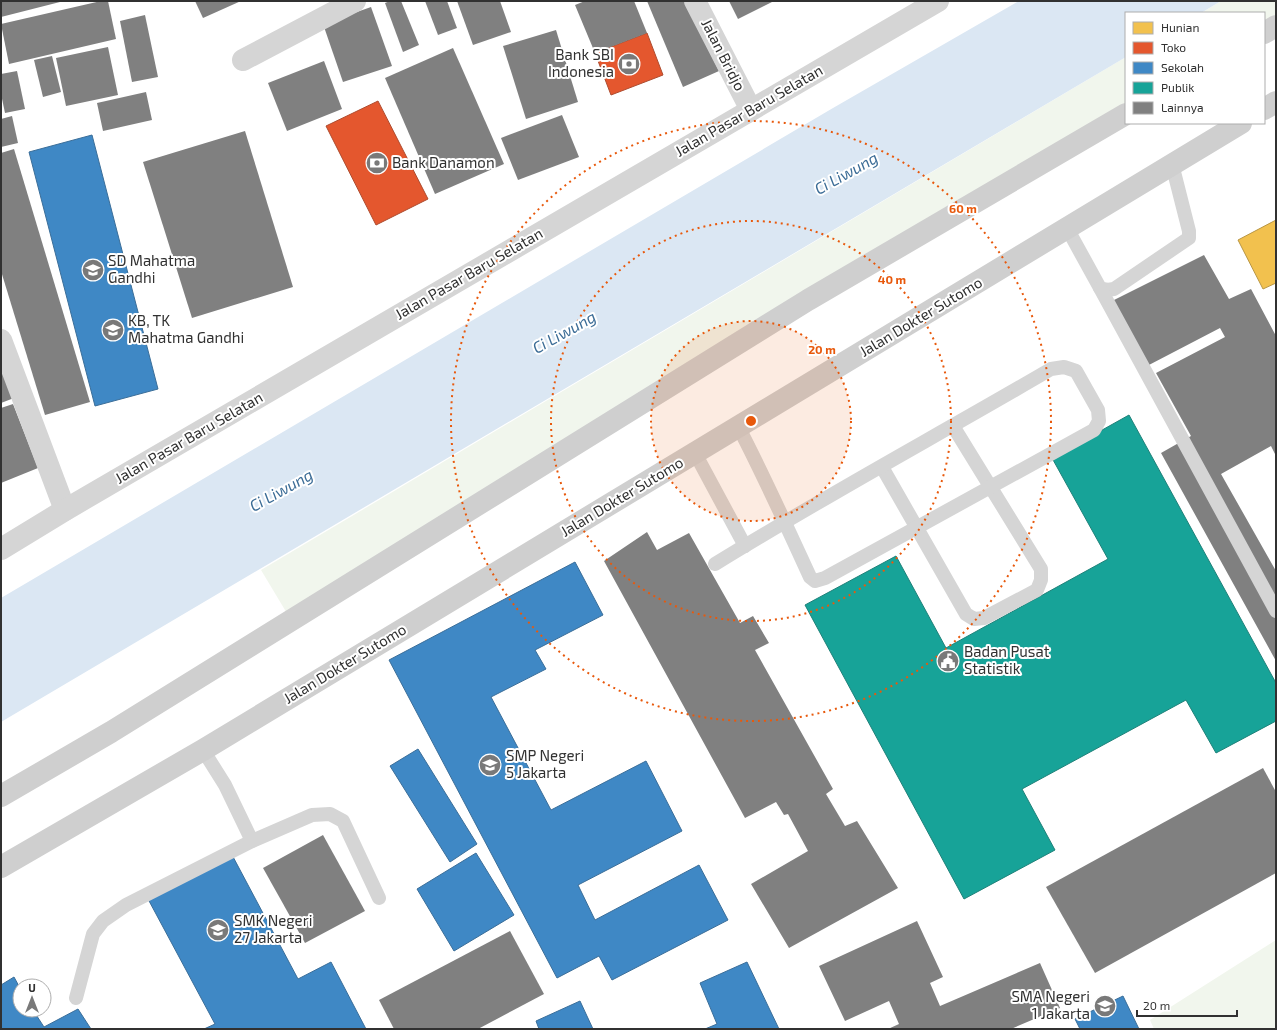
<svg xmlns="http://www.w3.org/2000/svg" width="1277" height="1030" font-family="'Exo 2',sans-serif">
	<style>
		.green { fill: #f1f6ed }
		.water { fill: #dbe7f3 }
		.homes { fill: #f2c14e; stroke: #b89645 }
		.shops { fill: #e4572e; stroke: #ae4c2f }
		.schools { fill: #3f88c5; stroke: #3b6e99 }
		.public { fill: #17a398; stroke: #1f8179 }
		.building { fill: #808080 }
		.lines { fill: none; stroke-linecap: round; stroke-linejoin: round }
		.service { stroke: #d5d5d5; stroke-width: 14 }
		.minor { stroke: #d5d5d5; stroke-width: 22 }
		.tertiary { stroke: #d5d5d5; stroke-width: 22 }
		.secondary { stroke: #cfcfcf; stroke-width: 22 }
		.ring { fill: none; stroke: #e8590c; stroke-width: 2; stroke-dasharray: 2 4 }
		.labels { text-anchor: middle; stroke-width: 4; stroke-linejoin: round; paint-order: stroke }
		.poi-label { font-size: 15px; fill: #313131; stroke: #fff; text-anchor: start }
		.street-label { font-size: 15px; fill: #313131; stroke: #fff }
		.water-label { font-size: 16px; font-style: italic; fill: #3b6c96; stroke: #fff }
		.centre { fill: #e8590c; stroke: #fff; stroke-width: 2 }
		.ring-label { font-size: 12px; text-anchor: middle; font-weight: bold; fill: #e8590c; stroke: #fff; stroke-width: 4; stroke-linejoin: round; paint-order: stroke }
	</style>
	<rect width="100%" height="100%" fill="#fff"/>
	<g class="green">
		<path d="M1221,1H1276V26L1264,33V13H1201Z"/>
		<path d="M1126,57V114L291,620L261,570Z"/>
		<path d="M1276,940V1029H1154L1150,1020Z"/>
	</g>
	<path class="water" d="M1019,1H1221L1201,13H1126V57L1,722V598L833,108Z"/>
	<path class="homes" d="M1276,220V283L1263,289L1238,240Z"/>
	<g class="shops">
		<path d="M647,33L663,75L611,95L595,53Z"/>
		<path d="M378,101L428,199L376,225L326,126Z"/>
	</g>
	<g class="schools">
		<path d="M92,135L158,389L95,406L29,152Z"/>
		<path d="M575,562L603,615L535,650L546,669L491,697L551,810L646,761L682,831L578,885L595,920L699,865L728,920L612,980L599,956L557,978L389,660Z"/>
		<path d="M418,749L477,844L450,862L390,766Z"/>
		<path d="M231,853L298,979L331,962L366,1029H204L215,1024L148,899Z"/>
		<path d="M476,853L514,915L454,951L417,889Z"/>
		<path d="M747,962L779,1029H705L717,1024L700,983Z"/>
		<path d="M14,977L20,988V1010H33L44,1027L78,1009L91,1029H1V985Z"/>
		<path d="M1123,996L1139,1029H1080L1075,1019Z"/>
		<path d="M580,1001L593,1029H539L536,1021Z"/>
	</g>
	<path class="public" d="M1129,415L1276,683V721L1216,753L1186,700L1022,789L1055,850L964,899L805,605L896,556L946,648L1108,559L1052,458Z"/>
	<g class="building">
		<path d="M1,1H60V2L1,17Z"/>
		<path d="M101,1H108L116,39L9,64L1,24Z"/>
		<path d="M195,1H241L203,18Z"/>
		<path d="M390,1H401L419,45L403,52L385,3Z"/>
		<path d="M425,1H447L457,28L438,35Z"/>
		<path d="M457,1H500L511,32L473,45Z"/>
		<path d="M585,1H634L647,33L595,53L575,5Z"/>
		<path d="M647,1H685L719,71L683,87Z"/>
		<path d="M729,1H774L738,19Z"/>
		<path d="M371,7L392,66L343,82L323,24Z"/>
		<path d="M145,15L158,77L132,82L120,21Z"/>
		<path d="M556,30L578,102L526,119L503,46Z"/>
		<path d="M108,47L118,95L66,106L56,58Z"/>
		<path d="M453,48L504,164L435,194L385,78Z"/>
		<path d="M52,56L61,92L43,97L34,60Z"/>
		<path d="M324,61L342,109L287,131L268,83Z"/>
		<path d="M17,71L25,109L5,113L1,94V74Z"/>
		<path d="M146,92L152,120L103,131L97,103Z"/>
		<path d="M562,115L579,157L518,180L501,138Z"/>
		<path d="M12,116L18,143L1,147V119Z"/>
		<path d="M245,131L293,287L192,318L143,162Z"/>
		<path d="M14,149L90,402L45,415L1,271V153Z"/>
		<path d="M1204,255L1229,299L1251,289L1276,336V456L1271,446L1221,474L1276,571V661L1161,453L1191,436L1156,373L1225,337L1220,328L1147,366L1110,302Z"/>
		<path d="M1,364L14,398L1,403Z"/>
		<path d="M13,404L38,468L1,483V408Z"/>
		<path d="M647,532L657,550L689,533L740,623L753,616L769,643L755,650L833,789L826,794L845,826L857,821L898,888L789,948L751,884L808,851L788,814L784,815L776,802L745,818L604,561Z"/>
		<path d="M1263,768L1276,792V873L1095,973L1046,887Z"/>
		<path d="M323,835L365,911L305,943L263,868Z"/>
		<path d="M917,921L943,977L930,983L940,1006L1040,963L1060,1008L1011,1029H888L899,1024L889,1001L845,1021L819,966Z"/>
		<path d="M510,931L544,994L478,1029H394L379,1000Z"/>
	</g>
	<g class="lines">
		<g class="service">
			<path d="M1067,228L1100,288L1107,290L1114,289L1189,238V231L1172,164"/>
			<path d="M1100,288L1276,611"/>
			<path d="M695,453L745,546"/>
			<path d="M882,467L966,614L974,619L984,618L1037,590L1041,580V569L953,426"/>
			<path d="M715,564C825,496 940,434 1051,369L1064,367L1076,371L1098,410L1099,421L1094,430L825,578L815,581L810,577C787,527 764,476 739,428"/>
			<path d="M203,750L225,785L252,841"/>
			<path d="M76,998L93,934L103,921L126,905L252,841L312,815L330,814L343,821L379,898"/>
		</g>
		<g class="minor">
			<path d="M695,1L751,110"/>
			<path d="M243,60L355,1"/>
			<path d="M1,340L65,510"/>
		</g>
		<path class="tertiary" d="M1,549L65,510L938,1"/>
		<g class="secondary">
			<path d="M1264,33L1276,26"/>
			<path d="M1264,109L1276,102"/>
			<path d="M1,796L111,732L808,300L1126,114"/>
			<path d="M1,867L203,750L1241,123"/>
		</g>
	</g>
	<circle cx="751" cy="421" r="100" fill="#e8590c" fill-opacity=".12"/>
	<g class="ring">
		<circle cx="751" cy="421" r="100"/>
		<circle cx="751" cy="421" r="200"/>
		<circle cx="751" cy="421" r="300"/>
	</g>
	<defs>
		<g id="bank-disc" transform="scale(1.15)"><circle r="9.5" fill="#797979" stroke="#fff"/><path d="M-6-4H6V4H-6ZM0-2.3a2.3 2.3 0 1 0 0 4.6a2.3 2.3 0 1 0 0-4.6Z" fill="#fff"/></g>
		<g id="school-disc" transform="scale(1.15)"><circle r="9.5" fill="#797979" stroke="#fff"/><path d="M0-5L7-2L0 1L-7-2ZM-4 1L0 2.5L4 1V4Q0 6-4 4Z" fill="#fff"/></g>
		<g id="civic-disc" transform="scale(1.15)"><circle r="9.5" fill="#797979" stroke="#fff"/><path d="M-.6-6.5H3V-4.5H.6V-3L4-1V1h2V6H-6V1h2V-1L-.6-3ZM-1.2 2.5V6h2.4V2.5Z" fill="#fff"/></g>
	</defs>
	<g fill-rule="evenodd">
		<use href="#bank-disc" x="629" y="64"/>
		<use href="#bank-disc" x="377" y="163"/>
		<use href="#school-disc" x="93" y="270"/>
		<use href="#school-disc" x="113" y="330"/>
		<use href="#civic-disc" x="948" y="661"/>
		<use href="#school-disc" x="490" y="765"/>
		<use href="#school-disc" x="218" y="930"/>
		<use href="#school-disc" x="1105" y="1006"/>
	</g>
	<g class="labels">
		<g class="poi-label">
			<text x="614" y="60" text-anchor="end">Bank SBI<tspan x="614" dy="17">Indonesia</tspan></text>
			<text x="392" y="168">Bank Danamon</text>
			<text x="108" y="266">SD Mahatma<tspan x="108" dy="17">Gandhi</tspan></text>
			<text x="128" y="326">KB, TK<tspan x="128" dy="17">Mahatma Gandhi</tspan></text>
			<text x="964" y="657">Badan Pusat<tspan x="964" dy="17">Statistik</tspan></text>
			<text x="506" y="761">SMP Negeri<tspan x="506" dy="17">5 Jakarta</tspan></text>
			<text x="234" y="926">SMK Negeri<tspan x="234" dy="17">27 Jakarta</tspan></text>
			<text x="1090" y="1002" text-anchor="end">SMA Negeri<tspan x="1090" dy="17">1 Jakarta</tspan></text>
		</g>
		<g class="street-label">
			<text transform="translate(723 55) rotate(63)" y="5">Jalan Bridjo</text>
			<text transform="translate(749 111) rotate(-30)" y="5">Jalan Pasar Baru Selatan</text>
			<text transform="translate(469 274) rotate(-30)" y="5">Jalan Pasar Baru Selatan</text>
			<text transform="translate(921 317) rotate(-31)" y="5">Jalan Dokter Sutomo</text>
			<text transform="translate(189 438) rotate(-30)" y="5">Jalan Pasar Baru Selatan</text>
			<text transform="translate(622 497) rotate(-31)" y="5">Jalan Dokter Sutomo</text>
			<text transform="translate(345 664) rotate(-31)" y="5">Jalan Dokter Sutomo</text>
		</g>
		<g class="water-label">
			<text transform="translate(846 173) rotate(-29)" y="6">Ci Liwung</text>
			<text transform="translate(564 332) rotate(-29)" y="6">Ci Liwung</text>
			<text transform="translate(281 490) rotate(-29)" y="6">Ci Liwung</text>
		</g>
	</g>
	<circle cx="751" cy="421" r="6" class="centre"/>
	<g class="ring-label">
		<text x="963" y="213">60 m</text>
		<text x="892" y="284">40 m</text>
		<text x="822" y="354">20 m</text>
	</g>
	<rect width="1277" height="1030" fill="none" stroke="#313131" stroke-width="4"/>
	<rect x="1125" y="12" width="140" height="112" fill="#ffffff" stroke="#adadad"/>
	<rect x="1133" y="22" width="20" height="12" fill="#f2c14e" stroke="#adadad"/>
	<text x="1161" y="32" font-size="12" fill="#313131">Hunian</text>
	<rect x="1133" y="42" width="20" height="12" fill="#e4572e" stroke="#adadad"/>
	<text x="1161" y="52" font-size="12" fill="#313131">Toko</text>
	<rect x="1133" y="62" width="20" height="12" fill="#3f88c5" stroke="#adadad"/>
	<text x="1161" y="72" font-size="12" fill="#313131">Sekolah</text>
	<rect x="1133" y="82" width="20" height="12" fill="#17a398" stroke="#adadad"/>
	<text x="1161" y="92" font-size="12" fill="#313131">Publik</text>
	<rect x="1133" y="102" width="20" height="12" fill="#808080" stroke="#adadad"/>
	<text x="1161" y="112" font-size="12" fill="#313131">Lainnya</text>
	<g transform="translate(32 998)"><circle r="19" fill="#ffffff" stroke="#adadad"/>
	<path d="M0-3L7 15L0 10L-7 15Z" fill="#797979"/>
	<text y="-6" font-size="11" font-weight="bold" text-anchor="middle" fill="#313131">U</text>
	</g>
	<path d="M1137 1010v6h100v-6" fill="none" stroke="#313131" stroke-width="2"/>
	<text x="1143" y="1010" font-size="12" fill="#313131" stroke="#ffffff" stroke-width="3" paint-order="stroke">20 m</text>
</svg>
